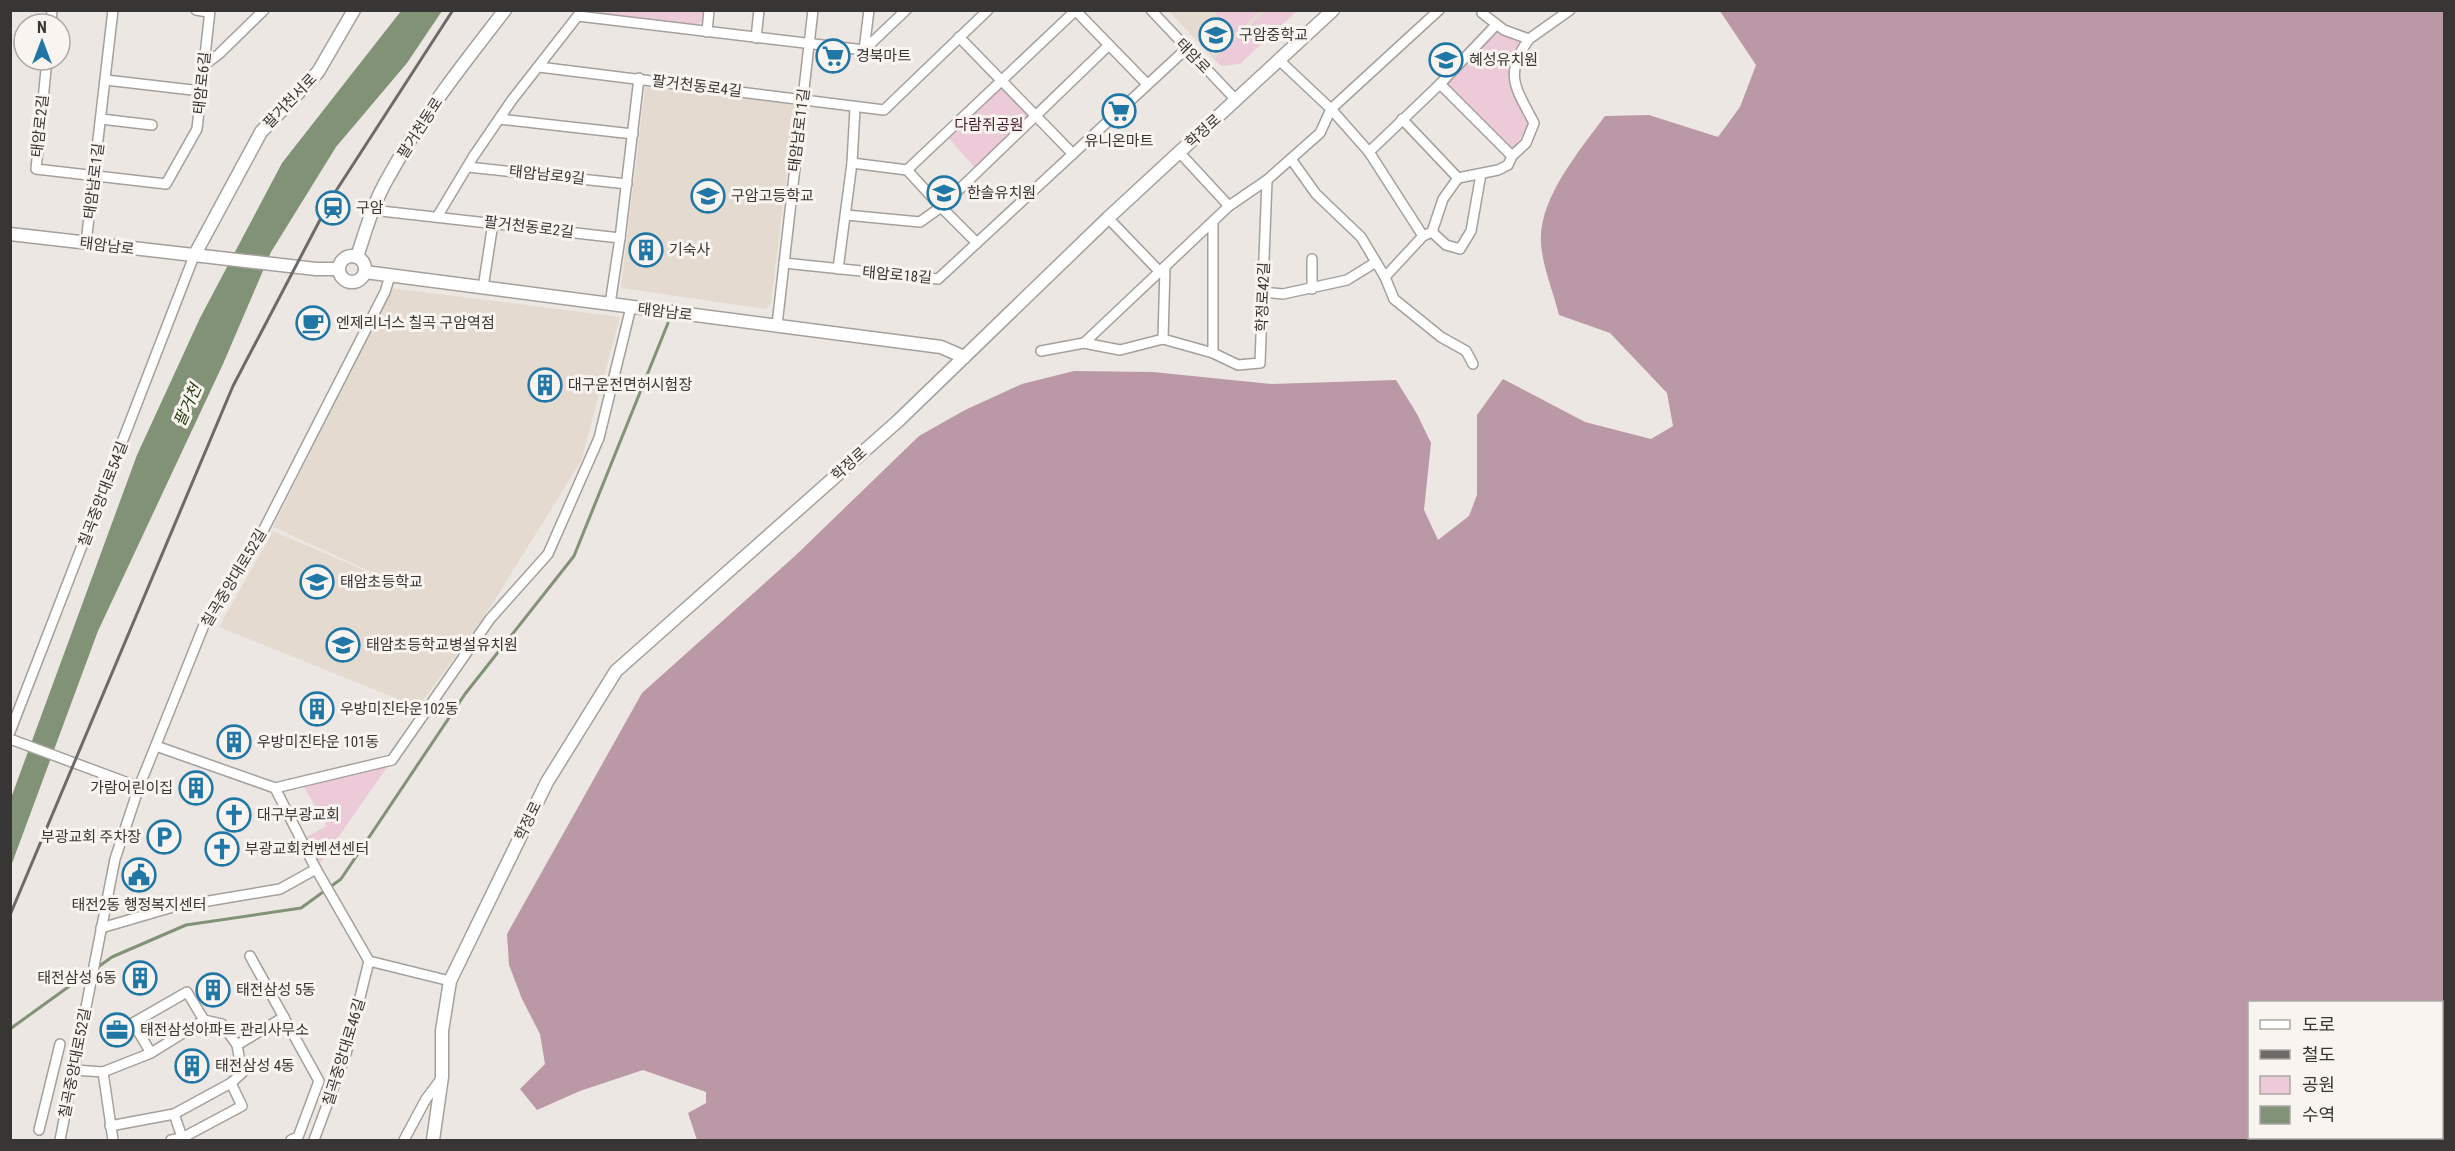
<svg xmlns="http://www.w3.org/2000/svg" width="2455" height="1151" font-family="'Roboto Condensed','Noto Sans KR',sans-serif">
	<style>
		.built { fill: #e5dad0 }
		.green { fill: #edcad7 }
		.forest { fill: #bb98a5; fill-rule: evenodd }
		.water { fill: #819276 }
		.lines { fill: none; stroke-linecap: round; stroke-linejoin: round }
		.stream { stroke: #819276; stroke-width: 3 }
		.street-casing { stroke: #a5a09c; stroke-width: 12 }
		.secondary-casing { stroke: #a5a09c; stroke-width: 15 }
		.street { stroke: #fff; stroke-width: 9 }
		.secondary { stroke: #fff; stroke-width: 12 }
		.rail { stroke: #6d6a67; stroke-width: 3 }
		.labels { text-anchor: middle; stroke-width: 6; stroke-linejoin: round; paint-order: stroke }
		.poi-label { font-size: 15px; fill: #383634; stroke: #f9f4f0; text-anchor: start }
		.street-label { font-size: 15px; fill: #383634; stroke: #f9f4f0 }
		.park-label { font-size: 15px; fill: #46182e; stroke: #f9f4f0 }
		.water-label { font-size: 16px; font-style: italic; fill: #1f380b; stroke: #f9f4f0 }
	</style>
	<rect width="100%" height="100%" fill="#ece7e2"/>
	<g class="built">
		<path d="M1169,11H1265L1214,59Z"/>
		<path d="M645,87L795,104L771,303L766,309L621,288Z"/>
		<path d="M391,288L620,317L581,461L481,622L418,707L219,627L273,531L422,595L273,527Z"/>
	</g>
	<g class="green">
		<path d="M593,11H705L704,20L695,26L597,15Z"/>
		<path d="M1213,11H1260L1234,34Z"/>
		<path d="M1265,11H1297L1240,64L1221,66L1214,59Z"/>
		<path d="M1496,30L1526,41L1515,65L1531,122L1512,152L1444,84Z"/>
		<path d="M1000,85L1031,115L976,169L947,136Z"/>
		<path d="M392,760L316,869L301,840L327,826L301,782Z"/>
	</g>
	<path class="forest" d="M1720,11H2444V1140H697L688,1113L706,1103V1092L643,1070L580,1091L537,1110L520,1089L545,1064L540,1034L522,999L509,965L507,934L642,693L796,555L919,436L965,410L1022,384L1074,371L1153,372L1271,384L1396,380L1417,414L1431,443L1424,510L1438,540L1469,516L1477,495V415L1503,379L1585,422L1651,439L1673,426L1667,393L1610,333L1559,315C1554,294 1542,265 1541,243C1538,199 1580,150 1605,116L1649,115L1718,137L1740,107L1756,65ZM2250,1002H2442V1138H2250Z"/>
	<path class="water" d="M401,11H442L407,63L336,147L271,252L223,364L98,631L11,866V798L137,455L200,318L282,163Z"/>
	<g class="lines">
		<g class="stream">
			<path d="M98,967L112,957L186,925L301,908L341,879L465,694L574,556L668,323"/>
			<path d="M10,1029L89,972"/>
		</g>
		<g class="street-casing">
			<g id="street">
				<path d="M196,10L208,12"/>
				<path d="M1075,10L1147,84"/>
				<path d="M1151,10L1236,100"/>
				<path d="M1439,10L1331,109L1369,152L1440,84L1496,25"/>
				<path d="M1482,13L1504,30L1529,39L1570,10"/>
				<path d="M578,16L864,50L869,10"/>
				<path d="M51,24L52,10"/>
				<path d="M707,32L709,10"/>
				<path d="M959,37L1073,154"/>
				<path d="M756,38L759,10"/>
				<path d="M864,50L906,10"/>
				<path d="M47,60L36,169L166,184L197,129L210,10"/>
				<path d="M203,66L219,54L264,10"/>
				<path d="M539,67L884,110L988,10"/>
				<path d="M106,80L201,91"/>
				<path d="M1440,84L1512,156L1508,165L1498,170L1458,178"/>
				<path d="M101,119L152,125"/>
				<path d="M499,119L633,134"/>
				<path d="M1179,152L1229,206"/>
				<path d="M1369,152L1423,236L1432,232L1443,199L1458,178L1402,119"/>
				<path d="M1512,156L1526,143L1534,123C1516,88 1503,75 1529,39"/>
				<path d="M1291,159L1316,194L1361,237L1385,277L1423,236"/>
				<path d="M852,163L907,170L1075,11"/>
				<path d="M468,167L627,184"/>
				<path d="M372,210L620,238"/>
				<path d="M846,215L920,222L941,207L907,170"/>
				<path d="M437,217L473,157L512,100L580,13"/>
				<path d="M1108,218L1160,272"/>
				<path d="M1432,232L1446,245L1460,249L1471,231L1481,174"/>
				<path d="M86,243L113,10"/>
				<path d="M977,243L941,207L1109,45"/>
				<path d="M1312,259V289"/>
				<path d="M784,263L938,279L1186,49"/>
				<path d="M838,269L852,163L855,108"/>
				<path d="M1385,277L1394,299L1441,337L1466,351L1473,364"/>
				<path d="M483,288L493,223"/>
				<path d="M1263,292L1283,294L1347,280L1376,262"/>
				<path d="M610,304L620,238L639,78"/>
				<path d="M777,325L813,10"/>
				<path d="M1163,339L1165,267"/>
				<path d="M1084,343L1229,206L1267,180L1320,133L1331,109L1280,61"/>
				<path d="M1041,351L1084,343L1120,350L1163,339L1213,353L1238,365L1260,363L1267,180"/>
				<path d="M1213,353V222"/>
				<path d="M10,732L194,256"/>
				<path d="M10,739L139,787"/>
				<path d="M156,746L275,788L316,869L369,961L450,981"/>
				<path d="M275,788L392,760L490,619L548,554L599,438L631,307"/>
				<path d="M101,928L173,907L280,889L316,869"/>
				<path d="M250,956L319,1081L298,1137L291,1140"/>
				<path d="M204,1020L222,1024L237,1045L242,1073L231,1083"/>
				<path d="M237,1045L284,1017"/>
				<path d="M74,1070L103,1072L113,1140"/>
				<path d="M103,1072L151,1053L204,1020L187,992L133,1023L151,1053"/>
				<path d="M174,1114L183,1140"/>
				<path d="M110,1126L174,1114L231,1083L242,1106L182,1138L171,1140"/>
				<path d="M39,1130L60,1044"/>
				<path d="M60,1140L115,859L139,787L204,625L264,529L385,292L390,276"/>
				<path d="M314,1140L346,1054L369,961"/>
				<path d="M404,1140L426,1099L441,1079"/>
			</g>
		</g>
		<g class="secondary-casing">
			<g id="secondary">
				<path d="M10,234L316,269H338"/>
				<circle cx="352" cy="269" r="13"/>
				<path d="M194,256L261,132L318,72L354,10"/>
				<path d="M357,257C366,229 374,201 389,176C421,117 464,63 505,10"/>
				<path d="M365,272L941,347L964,357"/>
				<path d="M433,1140L442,1077V1031L450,981L547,782L616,671L898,421L1108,218L1333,10"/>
			</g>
		</g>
		<use href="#street" class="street"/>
		<use href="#secondary" class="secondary"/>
		<path class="rail" d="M10,915L233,386L332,197L453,10"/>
	</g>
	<defs>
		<g id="school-ring" transform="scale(1.725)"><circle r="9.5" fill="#f9f4f0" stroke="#2077a6" stroke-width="1.5"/><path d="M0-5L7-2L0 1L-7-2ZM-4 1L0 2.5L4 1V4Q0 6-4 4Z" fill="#2077a6"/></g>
		<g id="supermarket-ring" transform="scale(1.725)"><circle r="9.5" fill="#f9f4f0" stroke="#2077a6" stroke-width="1.5"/><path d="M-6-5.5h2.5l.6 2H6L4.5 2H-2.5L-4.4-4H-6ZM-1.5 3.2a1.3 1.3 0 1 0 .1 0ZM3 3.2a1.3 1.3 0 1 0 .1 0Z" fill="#2077a6"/></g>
		<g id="station-ring" transform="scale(1.725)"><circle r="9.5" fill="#f9f4f0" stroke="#2077a6" stroke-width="1.5"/><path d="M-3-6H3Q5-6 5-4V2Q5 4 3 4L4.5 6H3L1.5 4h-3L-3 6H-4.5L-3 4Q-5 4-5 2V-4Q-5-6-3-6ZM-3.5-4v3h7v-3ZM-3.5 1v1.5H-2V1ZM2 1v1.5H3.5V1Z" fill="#2077a6"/></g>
		<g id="building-ring" transform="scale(1.725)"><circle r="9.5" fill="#f9f4f0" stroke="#2077a6" stroke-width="1.5"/><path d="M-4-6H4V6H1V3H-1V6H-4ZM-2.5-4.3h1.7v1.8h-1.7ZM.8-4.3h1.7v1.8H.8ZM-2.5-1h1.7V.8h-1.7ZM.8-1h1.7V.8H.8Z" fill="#2077a6"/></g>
		<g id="cafe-ring" transform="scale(1.725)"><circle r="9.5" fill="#f9f4f0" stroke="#2077a6" stroke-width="1.5"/><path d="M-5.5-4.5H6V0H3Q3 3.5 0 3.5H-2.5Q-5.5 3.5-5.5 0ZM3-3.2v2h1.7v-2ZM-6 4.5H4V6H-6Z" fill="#2077a6"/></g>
		<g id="church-ring" transform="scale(1.725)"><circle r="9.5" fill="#f9f4f0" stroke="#2077a6" stroke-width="1.5"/><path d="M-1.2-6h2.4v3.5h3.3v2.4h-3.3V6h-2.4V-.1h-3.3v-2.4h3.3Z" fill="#2077a6"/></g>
		<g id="parking-ring" transform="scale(1.725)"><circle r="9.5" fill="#f9f4f0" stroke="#2077a6" stroke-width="1.5"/><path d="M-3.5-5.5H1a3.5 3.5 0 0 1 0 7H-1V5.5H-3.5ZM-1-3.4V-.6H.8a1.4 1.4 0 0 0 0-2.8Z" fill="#2077a6"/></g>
		<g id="civic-ring" transform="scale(1.725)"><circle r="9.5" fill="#f9f4f0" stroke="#2077a6" stroke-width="1.5"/><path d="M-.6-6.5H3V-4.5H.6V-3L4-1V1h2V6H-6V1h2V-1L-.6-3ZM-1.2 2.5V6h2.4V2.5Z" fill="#2077a6"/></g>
		<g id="office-ring" transform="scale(1.725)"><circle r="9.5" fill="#f9f4f0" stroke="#2077a6" stroke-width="1.5"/><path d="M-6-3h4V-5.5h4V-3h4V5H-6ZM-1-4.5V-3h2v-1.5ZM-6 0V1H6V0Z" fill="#2077a6"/></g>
	</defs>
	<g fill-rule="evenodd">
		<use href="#school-ring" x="1216" y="35"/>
		<use href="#supermarket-ring" x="833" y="56"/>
		<use href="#school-ring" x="1446" y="60"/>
		<use href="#supermarket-ring" x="1119" y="111"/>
		<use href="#school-ring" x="944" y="193"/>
		<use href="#school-ring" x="708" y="196"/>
		<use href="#station-ring" x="333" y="208"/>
		<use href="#building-ring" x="646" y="250"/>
		<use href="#cafe-ring" x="313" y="323"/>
		<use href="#building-ring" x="545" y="385"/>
		<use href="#school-ring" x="317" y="582"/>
		<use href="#school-ring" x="343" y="645"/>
		<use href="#building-ring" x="317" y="709"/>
		<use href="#building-ring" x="234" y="742"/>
		<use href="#building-ring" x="196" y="788"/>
		<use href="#church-ring" x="234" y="815"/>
		<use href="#parking-ring" x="164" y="837"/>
		<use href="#church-ring" x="222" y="849"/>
		<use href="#civic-ring" x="139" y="875"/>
		<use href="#building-ring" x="140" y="978"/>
		<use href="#building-ring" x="213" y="990"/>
		<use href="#office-ring" x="117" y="1030"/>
		<use href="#building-ring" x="192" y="1066"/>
	</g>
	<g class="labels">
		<g class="poi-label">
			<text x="1239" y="40">구암중학교</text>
			<text x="856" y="61">경북마트</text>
			<text x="1469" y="65">혜성유치원</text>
			<text x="1119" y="146" text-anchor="middle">유니온마트</text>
			<text x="967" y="198">한솔유치원</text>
			<text x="731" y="201">구암고등학교</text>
			<text x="356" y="213">구암</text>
			<text x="669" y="255">기숙사</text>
			<text x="336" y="328">엔제리너스 칠곡 구암역점</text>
			<text x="568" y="390">대구운전면허시험장</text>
			<text x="340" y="587">태암초등학교</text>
			<text x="366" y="650">태암초등학교병설유치원</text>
			<text x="340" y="714">우방미진타운102동</text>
			<text x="257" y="747">우방미진타운 101동</text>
			<text x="173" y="793" text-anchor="end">가람어린이집</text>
			<text x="257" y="820">대구부광교회</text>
			<text x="141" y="842" text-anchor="end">부광교회 주차장</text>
			<text x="245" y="854">부광교회컨벤션센터</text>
			<text x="139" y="910" text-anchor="middle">태전2동 행정복지센터</text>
			<text x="117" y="983" text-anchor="end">태전삼성 6동</text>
			<text x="236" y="995">태전삼성 5동</text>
			<text x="140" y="1035">태전삼성아파트 관리사무소</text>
			<text x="215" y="1071">태전삼성 4동</text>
		</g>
		<g class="street-label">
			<text transform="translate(1193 56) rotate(46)" y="5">태암로</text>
			<text transform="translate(202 83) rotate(-84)" y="5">태암로6길</text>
			<text transform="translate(697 86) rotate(7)" y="5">팔거천동로4길</text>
			<text transform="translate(290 101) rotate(-46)" y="5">팔거천서로</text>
			<text transform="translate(40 126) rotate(-84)" y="5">태암로2길</text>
			<text transform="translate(420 128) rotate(-57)" y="5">팔거천동로</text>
			<text transform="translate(799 130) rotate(-83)" y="5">태암남로11길</text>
			<text transform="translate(1203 131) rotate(-42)" y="5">학정로</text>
			<text transform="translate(547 175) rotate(6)" y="5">태암남로9길</text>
			<text transform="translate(94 181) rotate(-83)" y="5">태암남로1길</text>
			<text transform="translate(529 227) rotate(7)" y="5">팔거천동로2길</text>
			<text transform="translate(107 246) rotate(7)" y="5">태암남로</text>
			<text transform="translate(897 275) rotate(5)" y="5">태암로18길</text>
			<text transform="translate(1263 297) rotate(-88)" y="5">학정로42길</text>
			<text transform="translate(665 312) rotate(7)" y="5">태암남로</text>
			<text transform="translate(849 464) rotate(-42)" y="5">학정로</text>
			<text transform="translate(103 494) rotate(-69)" y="5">칠곡중앙대로54길</text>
			<text transform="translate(234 578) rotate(-59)" y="5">칠곡중앙대로52길</text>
			<text transform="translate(528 821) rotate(-64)" y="5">학정로</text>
			<text transform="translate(344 1052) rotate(-73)" y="5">칠곡중앙대로46길</text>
			<text transform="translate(75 1063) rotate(-79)" y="5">칠곡중앙대로52길</text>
		</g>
		<g class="park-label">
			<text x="989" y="130">다람쥐공원</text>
		</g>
		<g class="water-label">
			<text transform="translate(187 405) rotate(-66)" y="6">팔거천</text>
		</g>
	</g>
	<rect width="2455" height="1151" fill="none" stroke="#383634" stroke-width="24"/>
	<rect x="2248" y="1001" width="195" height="138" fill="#f9f4f0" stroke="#aca8a5" stroke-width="1.5"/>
	<rect x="2260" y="1020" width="30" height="9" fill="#ffffff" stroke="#aca8a5" stroke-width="1.5"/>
	<text x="2302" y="1031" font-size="18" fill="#383634">도로</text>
	<rect x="2260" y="1050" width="30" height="9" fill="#6d6a67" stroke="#aca8a5" stroke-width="1.5"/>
	<text x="2302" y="1061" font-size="18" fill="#383634">철도</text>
	<rect x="2260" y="1076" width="30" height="18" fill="#edcad7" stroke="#aca8a5" stroke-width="1.5"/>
	<text x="2302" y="1091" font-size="18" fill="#383634">공원</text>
	<rect x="2260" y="1106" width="30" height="18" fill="#819276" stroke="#aca8a5" stroke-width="1.5"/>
	<text x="2302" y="1121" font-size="18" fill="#383634">수역</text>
	<g transform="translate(42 42)"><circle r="28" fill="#f9f4f0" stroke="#aca8a5" stroke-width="1.5"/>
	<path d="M0-4.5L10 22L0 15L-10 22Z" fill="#2077a6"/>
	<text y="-9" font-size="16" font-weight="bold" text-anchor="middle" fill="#383634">N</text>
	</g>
</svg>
